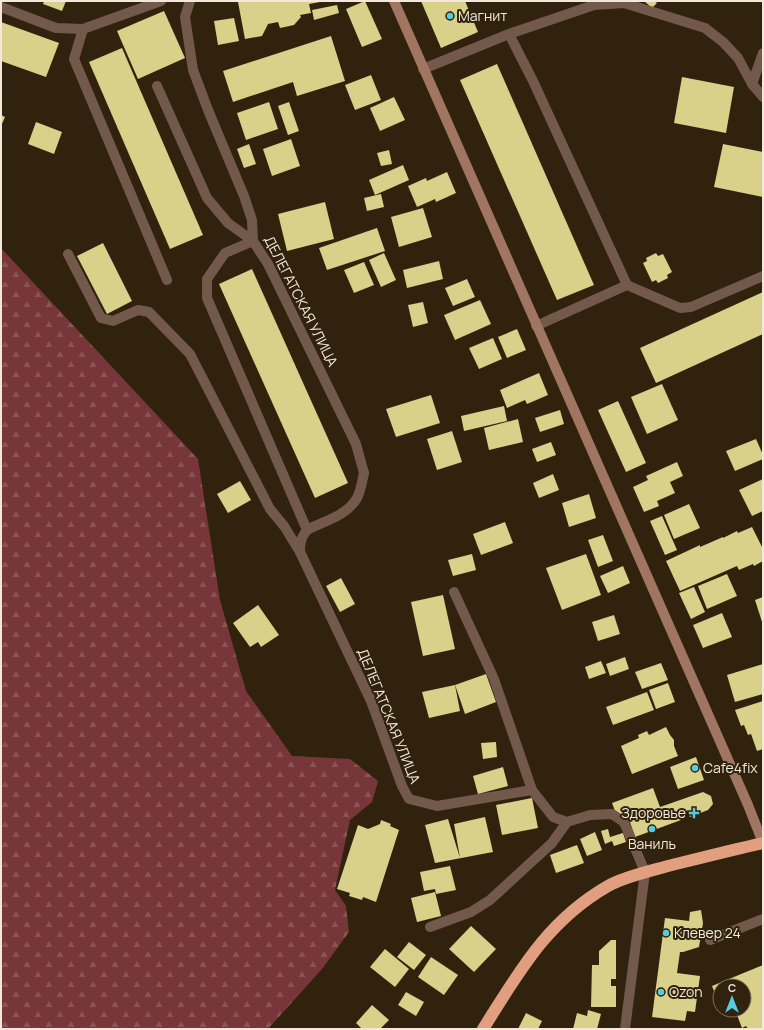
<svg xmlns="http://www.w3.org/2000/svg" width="764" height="1030" font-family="Manrope,sans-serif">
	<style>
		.forest { fill: url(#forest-firs) }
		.building { fill: #d9d08a }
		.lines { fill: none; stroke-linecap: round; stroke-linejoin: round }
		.lane { stroke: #73594c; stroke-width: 10 }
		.street { stroke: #73594c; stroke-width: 10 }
		.secondary { stroke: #a07561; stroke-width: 10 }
		.highway { stroke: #e19f7f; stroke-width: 12 }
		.poi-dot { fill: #55cae0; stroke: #30220d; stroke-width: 1.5 }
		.labels { text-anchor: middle; stroke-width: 4; stroke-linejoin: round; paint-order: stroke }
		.poi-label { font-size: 14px; fill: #f2e9dc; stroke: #30220d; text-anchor: start }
		.street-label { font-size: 14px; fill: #f2e9dc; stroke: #30220d }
	</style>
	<defs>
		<pattern id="forest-firs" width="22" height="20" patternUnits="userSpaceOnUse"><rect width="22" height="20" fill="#773639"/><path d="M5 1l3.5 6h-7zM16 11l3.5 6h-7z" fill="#8b5355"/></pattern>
	</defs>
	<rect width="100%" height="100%" fill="#30220d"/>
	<path class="forest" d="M1,248L198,459L220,600L246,691L292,756L350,759L378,781L372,802L350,820L335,890L346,906L349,932L322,969L268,1029H1Z"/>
	<g class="building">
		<path d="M44,1H66L62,11L43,4Z"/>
		<path d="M246,1H320V2L309,4L311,13L300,15L301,17L294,25L280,28L278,22L268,24L262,36L245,39L238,2Z"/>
		<path d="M365,1L382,39L362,47L346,9Z"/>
		<path d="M421,1H465L478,32L441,48Z"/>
		<path d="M644,1H654L657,3L652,8Z"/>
		<path d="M337,5L339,13L314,20L312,10Z"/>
		<path d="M164,11L185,58L138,79L117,31Z"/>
		<path d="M234,18L239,41L218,45L214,21Z"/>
		<path d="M1,22L59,43L46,77L1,61Z"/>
		<path d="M331,36L345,81L297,96L293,82L233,102L223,71Z"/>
		<path d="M122,48L203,235L170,249L89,62Z"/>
		<path d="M497,64L594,285L557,300L460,80Z"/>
		<path d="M371,75L381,100L355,110L345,85Z"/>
		<path d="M682,77L734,87L726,133L674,123Z"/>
		<path d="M394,97L405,120L380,131L370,108Z"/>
		<path d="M269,102L278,129L246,140L237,113Z"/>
		<path d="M289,102L299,131L288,135L278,106Z"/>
		<path d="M1,115L5,117L1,126Z"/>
		<path d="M36,122L62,132L54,154L28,144Z"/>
		<path d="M291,139L300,166L272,176L263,149Z"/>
		<path d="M249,144L256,164L244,168L237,149Z"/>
		<path d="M723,144L763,152V197L714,187Z"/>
		<path d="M389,150L392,164L381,166L377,153Z"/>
		<path d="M403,165L409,180L375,195L369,180Z"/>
		<path d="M447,172L456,193L436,202L435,199L417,207L408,186L426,178L427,181Z"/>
		<path d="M381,194L384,207L367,211L364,198Z"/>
		<path d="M325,202L334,239L287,251L278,214Z"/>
		<path d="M423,208L432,237L399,247L391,217Z"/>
		<path d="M377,228L385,251L327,270L319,248Z"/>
		<path d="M103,243L132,301L107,314L77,256Z"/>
		<path d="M384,253L396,280L381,287L369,260Z"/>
		<path d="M656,253L658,256L663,254L672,272L667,275L668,278L658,283L656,280L652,282L643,263L647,261L646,258Z"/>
		<path d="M439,261L443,279L407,288L403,270Z"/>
		<path d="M364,262L374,285L354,293L344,270Z"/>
		<path d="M252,269L348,483L315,498L219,284Z"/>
		<path d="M467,279L475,297L453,306L445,288Z"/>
		<path d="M763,292V334L656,383L640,348Z"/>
		<path d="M480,300L491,324L455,340L444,315Z"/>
		<path d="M423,302L428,323L413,327L408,305Z"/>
		<path d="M517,329L526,350L507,358L498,337Z"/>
		<path d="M493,338L502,359L479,369L469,348Z"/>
		<path d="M539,373L548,395L527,404L525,400L507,408L500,390Z"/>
		<path d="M662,384L678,420L647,434L631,397Z"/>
		<path d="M431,395L440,423L396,437L386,409Z"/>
		<path d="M618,401L646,463L626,472L598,410Z"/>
		<path d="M504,406L507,421L464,431L461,416Z"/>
		<path d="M560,410L564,424L540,432L535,418Z"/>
		<path d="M518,419L523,442L489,450L484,428Z"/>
		<path d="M452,431L462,462L437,470L427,439Z"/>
		<path d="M756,439L763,455V459L735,471L726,451Z"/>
		<path d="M551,442L556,455L537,462L532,449Z"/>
		<path d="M677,462L683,476L670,482L675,493L657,501L659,506L644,512L633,487L648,480L646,476Z"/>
		<path d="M553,474L559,490L539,498L533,483Z"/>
		<path d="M763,479V511L752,516L739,490Z"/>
		<path d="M240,481L251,500L228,513L217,494Z"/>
		<path d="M589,494L596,518L569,527L562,503Z"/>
		<path d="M689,504L700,528L674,539L664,515Z"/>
		<path d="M662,516L677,550L665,555L650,521Z"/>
		<path d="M505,522L513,543L481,555L473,534Z"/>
		<path d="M752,527L763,549V561L754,566L753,564L739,570L737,566L680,591L666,561L700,545V547L723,537V538L737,531L738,533Z"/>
		<path d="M603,535L613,561L598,567L588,540Z"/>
		<path d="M472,554L476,570L453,576L448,560Z"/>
		<path d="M586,554L601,595L562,610L546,568Z"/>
		<path d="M623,566L630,583L608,593L600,576Z"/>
		<path d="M727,574L737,596L707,609L698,586Z"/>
		<path d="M341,578L355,604L340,612L326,586Z"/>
		<path d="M694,587L705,612L691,619L679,593Z"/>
		<path d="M443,595L455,649L423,656L411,602Z"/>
		<path d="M763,597V625L755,600Z"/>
		<path d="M258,605L279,635L261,647L258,642L250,647L233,623Z"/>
		<path d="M722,613L732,637L703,648L693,625Z"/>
		<path d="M614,615L620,634L598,641L592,622Z"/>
		<path d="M625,657L629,669L610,676L606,664Z"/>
		<path d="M601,661L606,673L589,679L585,667Z"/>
		<path d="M661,663L668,680L642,689L635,672Z"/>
		<path d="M763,664V694L735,702L727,675Z"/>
		<path d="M486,674L496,702L465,714L455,685Z"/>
		<path d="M668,683L675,702L656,709L649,690Z"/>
		<path d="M455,685L460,711L429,718L422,692Z"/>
		<path d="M647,692L654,710L613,725L606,707Z"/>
		<path d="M763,701V749L757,751L751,734L748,735L744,725L741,726L735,710Z"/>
		<path d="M666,727L670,735L674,740V746L678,756L632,774L621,746L639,738L638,735L647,731L649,735Z"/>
		<path d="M496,742L497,757L483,759L481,743Z"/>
		<path d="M696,757L704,780L678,789L670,767Z"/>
		<path d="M503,767L508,786L478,794L473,776Z"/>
		<path d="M653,788L660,807L703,792L711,796L713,804L708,810L690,817L688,811L679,814L681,820L635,837L627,813L617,816L612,803Z"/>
		<path d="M532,798L538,828L502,835L496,805Z"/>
		<path d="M485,817L493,852L435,863L425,825L448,819L460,858L454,824Z"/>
		<path d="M381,820L391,824L390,826L399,830L376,902L363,897L362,900L349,896L350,893L337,889L358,825L368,829L380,824Z"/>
		<path d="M608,829L610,837L623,833L626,842L614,846L612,841L605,844L601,831Z"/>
		<path d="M595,832L602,850L587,856L580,839Z"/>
		<path d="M577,845L584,863L556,873L550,855Z"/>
		<path d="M450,866L456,890L436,894L435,889L424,891L420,872Z"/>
		<path d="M435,892L441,916L417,922L411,898Z"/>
		<path d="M701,910L703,923L699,947L683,952H680L677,973L700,976L695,1012L687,1011L685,1021L652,1017L665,918L689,921L690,912Z"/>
		<path d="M471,926L496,949L474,972L449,949Z"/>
		<path d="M611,940H616V979H611V986H616V1007H591L592,965H599V951Z"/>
		<path d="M409,942L426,955L414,970L397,957Z"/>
		<path d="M385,949L409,969L395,987L370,967Z"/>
		<path d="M431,957L458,975L444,995L418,977Z"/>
		<path d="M763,965V1029H748L746,1026L742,1028L735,1010H744V986H720V1006L712,986Z"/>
		<path d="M406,992L424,1002L416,1016L398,1005Z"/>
		<path d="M372,1005L389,1020L380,1029H362L356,1023Z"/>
		<path d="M588,1010L601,1014L597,1029H573L577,1013L587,1016Z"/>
		<path d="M721,1010H733L723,1014Z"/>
		<path d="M526,1013L542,1021L538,1029H518Z"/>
	</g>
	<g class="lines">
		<g class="lane">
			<path d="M1,7L56,28L83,29L161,1"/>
			<path d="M83,29L74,59L167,280"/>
			<path d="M509,34L594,5L624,3L705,28L723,42L738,58L752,84L763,97"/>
			<path d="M423,69L509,34L533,81L627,285L536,326"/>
			<path d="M752,84L763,53"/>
			<path d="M157,86L207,198L228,223L253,241L225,253L207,279V298L307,530C324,521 347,516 357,498C361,491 362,481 364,473"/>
			<path d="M68,254L101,318L113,321L138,310L149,312L190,354L270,509L284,526L300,552C300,542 301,538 307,530"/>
			<path d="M627,285L680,308L691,307L763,276"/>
			<path d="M430,927L471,912L490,900L552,843L567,822"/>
			<path d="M710,940L763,919"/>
		</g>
		<g class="street">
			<path d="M190,1L185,17L193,70L208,110L244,196L252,220L253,241L268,264L356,444L364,473"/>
			<path d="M300,552L371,701L402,786L409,799L437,806L532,790"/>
			<path d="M454,592L494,679L532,790L553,817L567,822L590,815L612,814L624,822L645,872L625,1029"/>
		</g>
		<path class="secondary" d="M394,1L748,805L763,843"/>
		<path class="highway" d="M483,1029C519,972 547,921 608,886C623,877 650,871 668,866C700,858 731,850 763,843"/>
	</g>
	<g class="poi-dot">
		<circle cx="450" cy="16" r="4"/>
		<circle cx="695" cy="768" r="4"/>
		<path d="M692 807h4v4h4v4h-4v4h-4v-4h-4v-4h4z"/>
		<circle cx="652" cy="829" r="4"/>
		<circle cx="666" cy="933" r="4"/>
		<circle cx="661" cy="992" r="4"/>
	</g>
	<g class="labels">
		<g class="poi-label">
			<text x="458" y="21">Магнит</text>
			<text x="703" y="773">Cafe4fix</text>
			<text x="686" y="818" text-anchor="end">Здоровье</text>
			<text x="652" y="849" text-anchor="middle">Ваниль</text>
			<text x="674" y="938">Клевер 24</text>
			<text x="669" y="997">Ozon</text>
		</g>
		<g class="street-label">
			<text transform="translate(301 301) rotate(63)" y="5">ДЕЛЕГАТСКАЯ УЛИЦА</text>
			<text transform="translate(389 716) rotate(68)" y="5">ДЕЛЕГАТСКАЯ УЛИЦА</text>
		</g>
	</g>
	<rect width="764" height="1030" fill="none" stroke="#f2e9dc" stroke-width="4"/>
	<g transform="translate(732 998)"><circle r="19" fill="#30220d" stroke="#7e7260"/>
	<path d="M0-3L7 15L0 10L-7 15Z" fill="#55cae0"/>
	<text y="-6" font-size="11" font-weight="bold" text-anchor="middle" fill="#f2e9dc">С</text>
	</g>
</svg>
